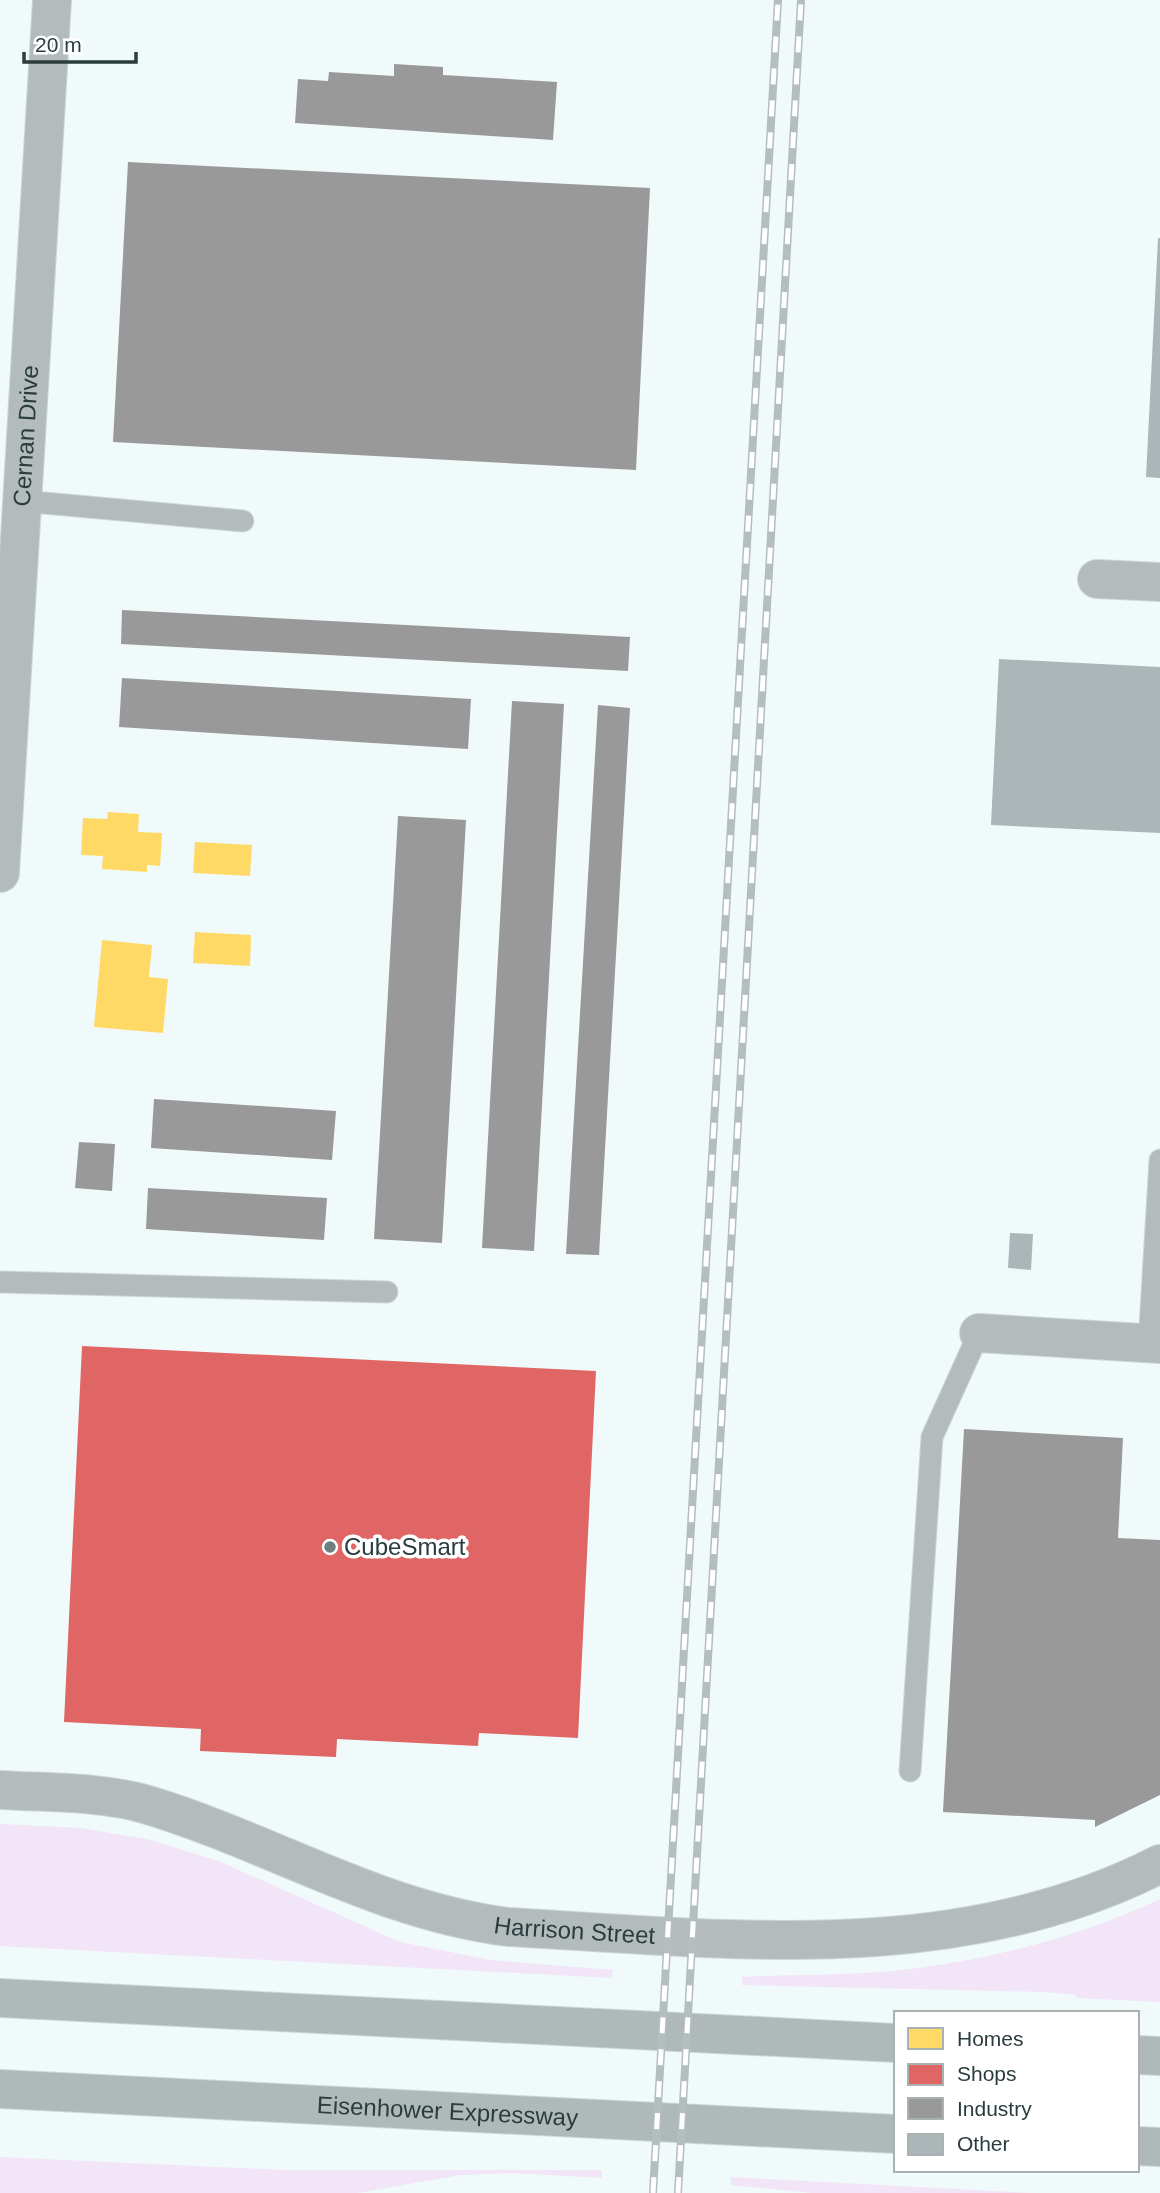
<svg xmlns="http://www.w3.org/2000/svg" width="1160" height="2193" font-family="Helvetica,sans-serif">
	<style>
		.grass { fill: #f1e5f7 }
		.homes { fill: #ffd966 }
		.shops { fill: #e06666 }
		.industry { fill: #999 }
		.building { fill: #aab6b7 }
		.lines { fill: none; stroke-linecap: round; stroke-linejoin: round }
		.service-casing { stroke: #cdd7d7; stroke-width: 23 }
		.minor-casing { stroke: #cdd7d7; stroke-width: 40 }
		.tertiary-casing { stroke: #cdd7d7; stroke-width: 40 }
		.motorway-casing { stroke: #cdd7d7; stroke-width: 40 }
		.service { stroke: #b4bbbc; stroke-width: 21 }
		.minor { stroke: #b4bbbc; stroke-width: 38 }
		.tertiary { stroke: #b4bbbc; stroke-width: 38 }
		.motorway { stroke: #afb9b9; stroke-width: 38 }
		.rail-casing { stroke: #b5bebe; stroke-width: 8 }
		.rail { stroke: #fff; stroke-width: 5; stroke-dasharray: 16; stroke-linecap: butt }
		.poi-dot { fill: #6f7e7f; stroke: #fff; stroke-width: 2.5 }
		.labels { text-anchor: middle; stroke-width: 7; stroke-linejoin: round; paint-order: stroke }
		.street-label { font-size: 24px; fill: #2a3c3d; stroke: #fff }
		.poi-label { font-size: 24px; fill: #2a3c3d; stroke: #fff; text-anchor: start }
	</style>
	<rect width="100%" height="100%" fill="#f0fafa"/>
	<g class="grass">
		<path d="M0,1824L81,1828L151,1840L221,1862L400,1942L491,1960L613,1970L612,1978L0,1946Z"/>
		<path d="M1160,1899V2002L1077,1998L1076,1995L1045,1992L742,1985V1977C800,1974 861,1976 919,1968C1003,1956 1084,1935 1160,1899Z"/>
		<path d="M0,2157L286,2170H602V2178L513,2173L461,2175L358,2193H0Z"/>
		<path d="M731,2177L1031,2193H813L731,2185Z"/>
	</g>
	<g class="homes">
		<path d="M108,812L139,814L138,832L162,833L160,866L147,865V872L102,869L103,856L81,855L83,818L107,819Z"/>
		<path d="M195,842L252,845L250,876L193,873Z"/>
		<path d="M195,932L251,935L250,966L193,963Z"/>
		<path d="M102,940L152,945L149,977L168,979L163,1033L94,1027Z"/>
	</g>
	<path class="shops" d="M82,1346L596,1371L578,1738L479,1733L478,1746L337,1739L336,1757L200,1751L201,1729L64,1722Z"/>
	<g class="industry">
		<path d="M394,64L443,67V75L557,82L553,140L295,123L298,79L328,81L329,72L394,76Z"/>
		<path d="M128,162L650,188L636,470L113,442Z"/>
		<path d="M122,610L630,637L628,671L121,644Z"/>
		<path d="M122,678L471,699L468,749L119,727Z"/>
		<path d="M512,701L564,704L534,1251L482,1248Z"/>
		<path d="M598,705L630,708L599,1255L566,1254Z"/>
		<path d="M398,816L466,820L442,1243L374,1239Z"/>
		<path d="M154,1099L336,1111L332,1160L151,1148Z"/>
		<path d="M79,1142L115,1144L112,1191L75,1188Z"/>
		<path d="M148,1188L327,1198L324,1240L146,1229Z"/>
		<path d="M964,1429L1123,1438L1118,1538L1160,1540V1795L1095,1827V1820L943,1812Z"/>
	</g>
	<g class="building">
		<path d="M1158,238H1160V478L1146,477Z"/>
		<path d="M999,659L1160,667V833L991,825Z"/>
		<path d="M1010,1233L1033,1234L1031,1270L1008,1268Z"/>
	</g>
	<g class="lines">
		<g class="service-casing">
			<g id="service">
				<path d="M22,501L243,521"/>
				<path d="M0,1282L387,1292"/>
				<path d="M1149,1344L1160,1160"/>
				<path d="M910,1771L932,1437L979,1333"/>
			</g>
		</g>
		<g class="minor-casing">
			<g id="minor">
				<path d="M1097,579L1160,582"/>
				<path id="s1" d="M0,873L52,0"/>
				<path d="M979,1333L1160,1344"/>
			</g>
		</g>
		<g class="tertiary-casing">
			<g id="tertiary">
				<path id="s2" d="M0,1790C48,1793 101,1791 148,1805C273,1843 377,1910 508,1927C727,1939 957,1968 1160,1864"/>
			</g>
		</g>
		<g class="motorway-casing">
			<g id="motorway">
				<path d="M0,1998L896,2043"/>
				<path d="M1137,2055L1160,2056"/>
				<path id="s3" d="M0,2089L896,2134"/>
				<path d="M1137,2146L1160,2147"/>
			</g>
		</g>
		<use href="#service" class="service"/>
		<use href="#minor" class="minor"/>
		<use href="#tertiary" class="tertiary"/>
		<use href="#motorway" class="motorway"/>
		<g class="rail-casing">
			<g id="rail">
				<path d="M653,2193L778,0"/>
				<path d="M678,2193L801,0"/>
			</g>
		</g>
		<use href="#rail" class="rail"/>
	</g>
	<circle class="poi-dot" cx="330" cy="1547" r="7"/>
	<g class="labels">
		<g class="street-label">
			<text dy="8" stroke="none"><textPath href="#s1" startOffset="438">Cernan Drive</textPath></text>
			<text dy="8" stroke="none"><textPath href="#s2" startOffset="597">Harrison Street</textPath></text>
			<text dy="8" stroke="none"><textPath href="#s3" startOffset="448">Eisenhower Expressway</textPath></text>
		</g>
		<g class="poi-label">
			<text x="344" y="1555">CubeSmart</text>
		</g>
	</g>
	<rect x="894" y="2011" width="245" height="161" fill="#ffffff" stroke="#aab1b1" stroke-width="2"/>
	<rect x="908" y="2028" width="35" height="21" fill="#ffd966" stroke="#aab1b1" stroke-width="2"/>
	<text x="957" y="2046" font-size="21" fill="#2a3c3d">Homes</text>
	<rect x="908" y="2064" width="35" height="21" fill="#e06666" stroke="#aab1b1" stroke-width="2"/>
	<text x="957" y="2081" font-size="21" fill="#2a3c3d">Shops</text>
	<rect x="908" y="2098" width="35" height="21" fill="#999999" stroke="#aab1b1" stroke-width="2"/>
	<text x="957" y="2116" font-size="21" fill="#2a3c3d">Industry</text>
	<rect x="908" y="2134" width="35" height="21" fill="#aab6b7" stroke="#aab1b1" stroke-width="2"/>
	<text x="957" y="2151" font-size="21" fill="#2a3c3d">Other</text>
	<path d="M24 52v10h112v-10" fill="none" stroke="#2a3c3d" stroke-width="3.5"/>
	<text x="35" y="52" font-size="21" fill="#2a3c3d" stroke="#ffffff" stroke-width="5" paint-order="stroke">20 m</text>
</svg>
